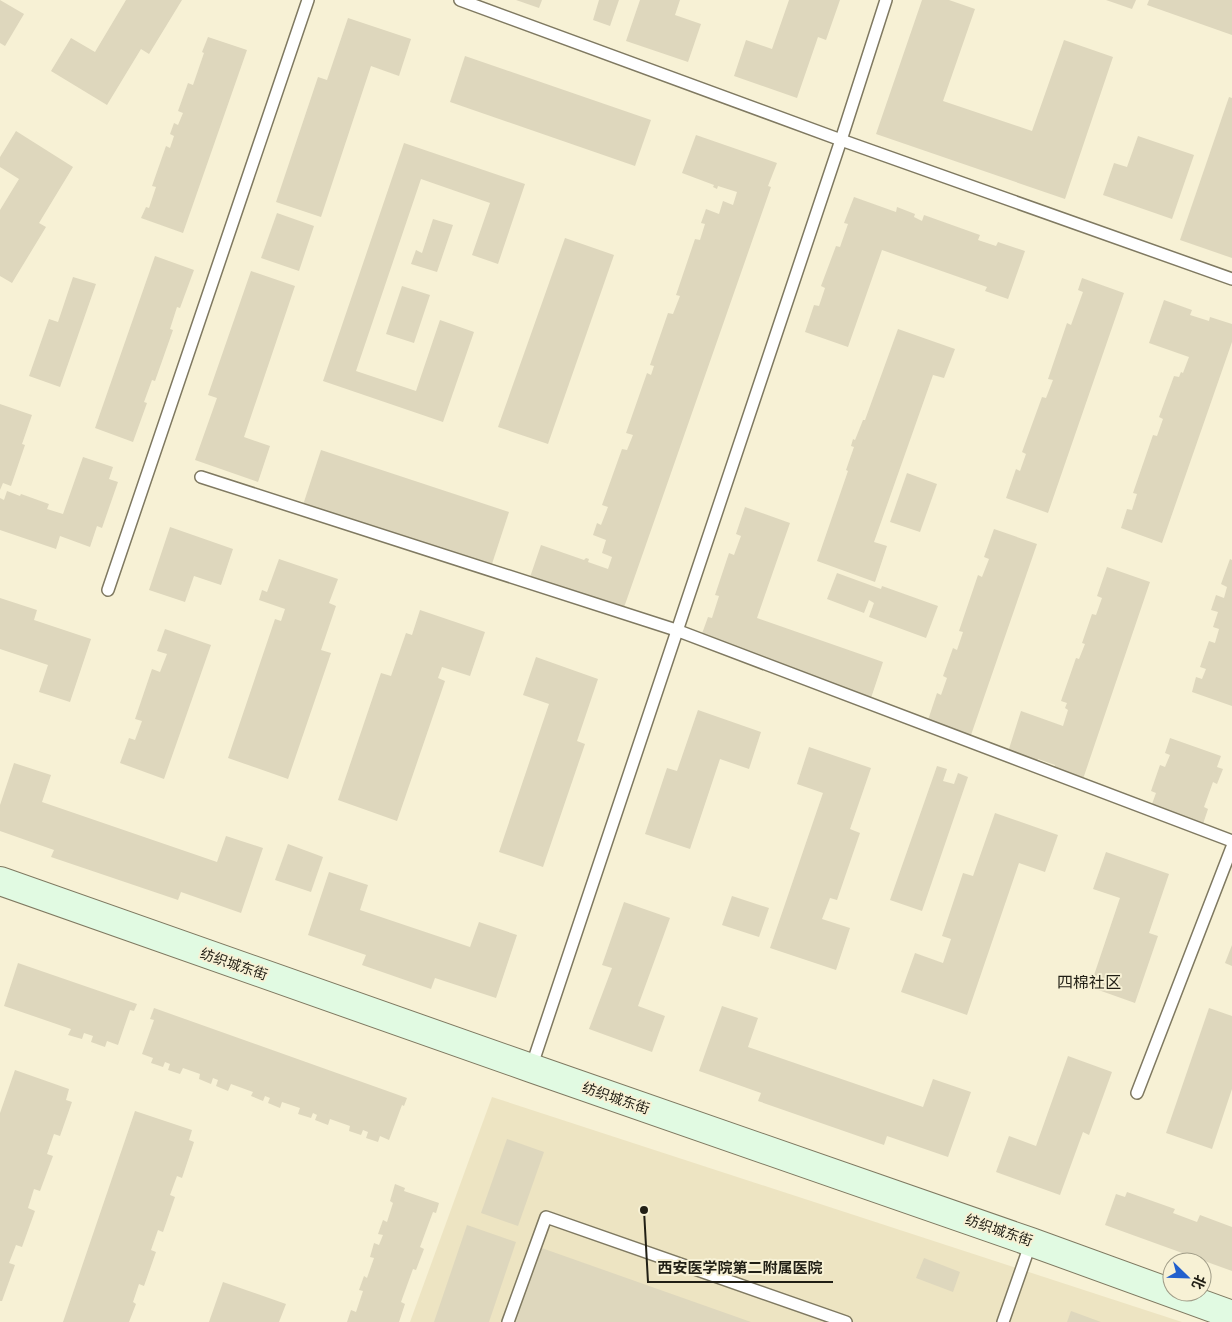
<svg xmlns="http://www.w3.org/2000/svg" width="1232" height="1322" font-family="Commissioner,'Noto Sans SC',sans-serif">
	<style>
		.built { fill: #ede4c2 }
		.building { fill: #ded7bd }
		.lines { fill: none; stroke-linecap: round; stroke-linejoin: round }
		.lane-casing { stroke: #7f7961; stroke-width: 14 }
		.secondary-casing { stroke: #7f7961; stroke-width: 30 }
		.lane { stroke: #fff; stroke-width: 11 }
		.secondary { stroke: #e1fae2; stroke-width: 28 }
		.labels { text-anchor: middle; stroke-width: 4; stroke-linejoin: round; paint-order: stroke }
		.street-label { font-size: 14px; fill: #211f15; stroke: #f7f1d5 }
		.quarter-label { font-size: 16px; fill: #211f15; stroke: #f7f1d5 }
		.leader { fill: none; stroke: #211f15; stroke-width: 2 }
		.callout-dot { fill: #211f15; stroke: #f7f1d5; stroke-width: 2 }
		.callout-label { font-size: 15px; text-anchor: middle; font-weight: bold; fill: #211f15; stroke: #f7f1d5; stroke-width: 4; stroke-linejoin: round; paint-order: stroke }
	</style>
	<rect width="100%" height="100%" fill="#f7f1d5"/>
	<path class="built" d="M492,1097L1182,1322H410Z"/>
	<g class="building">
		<path d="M0,0L24,14L5,46L0,43Z"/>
		<path d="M126,0H182L149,54L141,49L107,105L51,71L71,38L95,52Z"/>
		<path d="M516,0H542L539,8Z"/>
		<path d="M599,0H619L610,26L593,20Z"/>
		<path d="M640,0H680L675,15L701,24L688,62L626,41Z"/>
		<path d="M789,0H840L826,40L818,37L797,98L734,76L746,40L772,49Z"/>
		<path d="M922,0H949L975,9L943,101L1032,131L1064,40L1113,57L1065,199L876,134Z"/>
		<path d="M1106,0H1136L1132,9Z"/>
		<path d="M1149,0H1232V35L1147,5Z"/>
		<path d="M348,18L411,39L399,76L371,66L321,217L276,202L318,77L327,80Z"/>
		<path d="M208,37L247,50L183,233L141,218L146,207L149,208L156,187L152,186L166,146L170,148L174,136L170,134L174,123L178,125L183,113L178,111L188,83L193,85L204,53L202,52Z"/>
		<path d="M465,56L651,120L635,166L450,102Z"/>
		<path d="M1229,97L1232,98V258L1180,240Z"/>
		<path d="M16,131L73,167L39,223L46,227L12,283L0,276V210L19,179L0,167V157Z"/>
		<path d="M696,135L777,163L768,186L771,187L621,616L528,583L541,545L584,560L586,558L589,559L588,562L608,569L612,557L602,553L606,540L593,535L597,523L601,525L608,507L602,505L622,449L627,450L633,435L626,433L647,373L651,375L654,366L650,365L668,313L673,314L680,296L676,295L695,239L700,240L705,224L701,223L706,209L719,214L723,201L733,205L737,192L718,186L717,189L713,187L714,185L682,173Z"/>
		<path d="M1138,136L1194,155L1172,219L1103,195L1114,163L1127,167Z"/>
		<path d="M404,143L525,184L498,264L472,255L490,203L421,179L356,371L416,391L440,320L474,332L443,422L323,381Z"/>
		<path d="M854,197L896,212L897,207L915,214L914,217L922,221L924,215L980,235L978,240L996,246L998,242L1025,251L1008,299L985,291L987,287L882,250L848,347L805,332L814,305L819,306L825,288L821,286L836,246L840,247L848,224L844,223Z"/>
		<path d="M277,213L314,226L299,271L261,258Z"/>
		<path d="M433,219L453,225L437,272L411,264L416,250L422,253Z"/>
		<path d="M565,238L614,255L548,444L498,427Z"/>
		<path d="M155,256L194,270L180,308L177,307L170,329L173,330L155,381L152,380L144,402L147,403L133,442L95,428Z"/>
		<path d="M251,271L295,286L244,437L270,446L258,482L195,460L217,398L208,395Z"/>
		<path d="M73,277L96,284L60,387L29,376L49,319L58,322Z"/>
		<path d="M1082,278L1124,293L1048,513L1006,498L1016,469L1020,471L1026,454L1022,452L1042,397L1046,398L1053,380L1048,379L1067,323L1071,325L1083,292L1078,290Z"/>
		<path d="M402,286L430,295L414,343L386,334Z"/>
		<path d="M1164,300L1192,310L1190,315L1209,321L1210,317L1232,324V342L1162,543L1121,528L1127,509L1132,510L1137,494L1133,493L1153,435L1157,436L1163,419L1159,417L1174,376L1179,377L1181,372L1183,373L1189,357L1149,343Z"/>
		<path d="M898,329L955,349L944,378L933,375L874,542L887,546L875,582L817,561L848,471L846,470L854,447L851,446L853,439L855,440L863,420H865Z"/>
		<path d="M0,404L32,415L22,444L25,445L11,486L3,483L0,490Z"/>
		<path d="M321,450L509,512L490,570L302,508Z"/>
		<path d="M83,457L113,467L109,479L118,482L102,528L97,526L90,547L60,536L56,549L0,530V498L4,500L7,491L20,496L21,494L49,504L47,509L63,514Z"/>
		<path d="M907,473L937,484L920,532L890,522Z"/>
		<path d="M745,507L790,523L757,618L883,662L870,701L699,642L708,617L712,618L719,596L715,595L729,553L734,555L741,536L736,534Z"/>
		<path d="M170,527L233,549L221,585L194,576L185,602L149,590Z"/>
		<path d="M994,529L1037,544L971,735L928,720L937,693L941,695L947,678L943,676L953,648L957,650L963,632L959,631L978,575L982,577L989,559L984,557Z"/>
		<path d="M279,559L338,579L329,603L336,606L321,650L331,653L288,779L228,758L275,619L281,621L285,609L259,600L262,590L267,592Z"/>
		<path d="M1230,559L1232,560V706L1192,692L1196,677L1202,679L1206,669L1200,667L1209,641L1215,643L1219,629L1213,627L1218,612L1211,610L1216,595L1224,598L1227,587L1221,584Z"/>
		<path d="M1107,567L1150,582L1083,779L1053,769L1055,765L1038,759L1036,762L1008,752L1021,711L1063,726L1068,710L1065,708L1067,703L1061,701L1076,658L1079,659L1085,644L1082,643L1092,614L1096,615L1102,598L1097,596Z"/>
		<path d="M837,573L881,589L882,586L938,606L926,638L869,617L874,603L869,600L864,613L827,599Z"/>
		<path d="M0,598L37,610L34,620L91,639L70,702L39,692L48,665L0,649Z"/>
		<path d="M420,610L485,632L470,676L442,667L438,678L445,681L397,821L338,800L381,673L391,676L406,633L412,635Z"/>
		<path d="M165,629L211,645L164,779L120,763L129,738L135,740L142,721L135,719L152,669L160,672L167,654L157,651Z"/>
		<path d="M536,657L598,679L577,741L585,744L543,867L499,852L549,704L523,695Z"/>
		<path d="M698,710L761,732L749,769L720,759L690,849L645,834L667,768L677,771Z"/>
		<path d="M1170,738L1221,756L1217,767L1223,769L1217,784L1213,782L1204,807L1208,809L1203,824L1143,811L1146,801L1152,804L1156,793L1151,791L1160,765L1165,767L1170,755L1165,753Z"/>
		<path d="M809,747L871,768L850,829L860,833L837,900L830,898L822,919L850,928L836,970L770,948L823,793L797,784Z"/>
		<path d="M14,763L51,775L42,802L217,862L226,836L263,848L241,913L181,892L178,900L51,857L54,850L0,831V805Z"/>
		<path d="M937,766L947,769L943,781L954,784L958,773L968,777L922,911L890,900Z"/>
		<path d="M995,813L1058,835L1045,872L1019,863L967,1015L901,992L915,953L943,963L951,939L942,936L963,873L973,876Z"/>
		<path d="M288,844L323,857L311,892L275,880Z"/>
		<path d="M1106,852L1169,874L1149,933L1158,936L1135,1003L1090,987L1120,898L1093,889Z"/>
		<path d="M329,872L368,885L360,910L470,947L479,922L517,935L496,998L435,978L431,989L362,965L366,955L308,935Z"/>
		<path d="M732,896L769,908L759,937L722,925Z"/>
		<path d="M624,902L670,918L638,1006L665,1016L652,1052L589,1029L612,968L602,965Z"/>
		<path d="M1232,945V966L1225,963Z"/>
		<path d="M18,963L137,1004L134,1011L130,1010L118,1045L107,1041L105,1047L91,1042L93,1036L84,1033L82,1039L68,1035L71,1029L4,1006Z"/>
		<path d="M722,1006L758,1018L748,1047L923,1107L933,1079L971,1092L948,1157L887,1136L884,1145L758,1101L761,1093L699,1071Z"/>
		<path d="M154,1008L407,1098L404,1106L402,1105L389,1140L380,1136L378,1142L366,1138L368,1132L363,1130L361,1135L349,1131L350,1126L330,1119L328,1125L315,1120L317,1115L313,1113L311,1118L298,1114L300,1108L282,1102L280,1108L268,1103L270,1098L265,1096L263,1101L251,1096L253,1092L231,1084L228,1091L216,1086L218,1080L213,1078L211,1084L199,1079L200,1074L183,1068L180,1074L168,1070L170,1064L165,1062L163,1067L151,1063L153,1058L142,1054L154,1020L150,1019Z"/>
		<path d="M1209,1008L1232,1016V1089L1212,1149L1166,1133Z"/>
		<path d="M1068,1056L1112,1072L1089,1135L1083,1132L1060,1195L996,1172L1009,1136L1036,1146Z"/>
		<path d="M15,1070L69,1089L66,1100L72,1102L60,1136L54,1134L47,1154L53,1156L40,1191L34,1189L28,1208L35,1211L22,1247L16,1245L9,1263L15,1265L2,1301H0V1113Z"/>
		<path d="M135,1111L192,1130L189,1140L194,1142L182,1178L177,1176L170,1195L175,1197L163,1232L158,1230L151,1250L156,1252L144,1286L139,1284L133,1302L136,1304L129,1322H63Z"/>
		<path d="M507,1139L544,1152L518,1226L481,1213Z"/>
		<path d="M395,1184L405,1188L404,1191L439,1203L436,1213L433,1212L420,1247L424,1249L416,1270L413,1269L401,1302L405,1304L399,1322H347L351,1310L356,1312L363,1291L359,1290L364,1276L367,1278L374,1258L370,1257L374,1243L379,1245L383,1235L378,1234L383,1220L387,1222L393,1203L390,1201Z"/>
		<path d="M1127,1192L1175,1209L1173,1213L1197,1222L1200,1215L1232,1227V1271L1105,1225L1116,1194L1125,1197Z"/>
		<path d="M467,1225L516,1242L489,1322H434Z"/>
		<path d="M536,1246L751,1322H509Z"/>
		<path d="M924,1258L960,1272L953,1292L916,1278Z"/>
		<path d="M223,1282L286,1304L279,1322H209Z"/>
		<path d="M1071,1311L1101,1322H1067Z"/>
	</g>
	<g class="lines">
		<g class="lane-casing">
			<g id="lane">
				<path d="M460,0L841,140L1232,279"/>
				<path d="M201,477L676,630L1232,841"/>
				<path d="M108,590L308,0"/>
				<path d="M531,1068L841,140L886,0"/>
				<path d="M1137,1093L1232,847"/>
				<path d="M508,1322L546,1217L846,1322"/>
				<path d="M1003,1322L1031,1242"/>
			</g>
		</g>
		<g class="secondary-casing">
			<path id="secondary" d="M0,881L531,1068L1031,1242L1232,1315"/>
		</g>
		<use href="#lane" class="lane"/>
		<use href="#secondary" class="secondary"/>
	</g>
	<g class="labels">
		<g class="street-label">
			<text transform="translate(234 964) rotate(19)" y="5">纺织城东街</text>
			<text transform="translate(616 1098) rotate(19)" y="5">纺织城东街</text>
			<text transform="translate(999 1230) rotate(19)" y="5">纺织城东街</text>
		</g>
		<g class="quarter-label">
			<text x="1089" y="988">四棉社区</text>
		</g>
	</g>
	<path class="leader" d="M644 1210L648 1282H833"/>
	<circle class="callout-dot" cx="644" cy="1210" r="5"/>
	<g class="callout-label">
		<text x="740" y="1273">西安医学院第二附属医院</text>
	</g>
	<g transform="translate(1187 1277) rotate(113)"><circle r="24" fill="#f7f1d5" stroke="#a19d88"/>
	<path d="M0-4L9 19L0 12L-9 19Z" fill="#2260cd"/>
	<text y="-8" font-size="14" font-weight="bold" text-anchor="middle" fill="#211f15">北</text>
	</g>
</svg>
